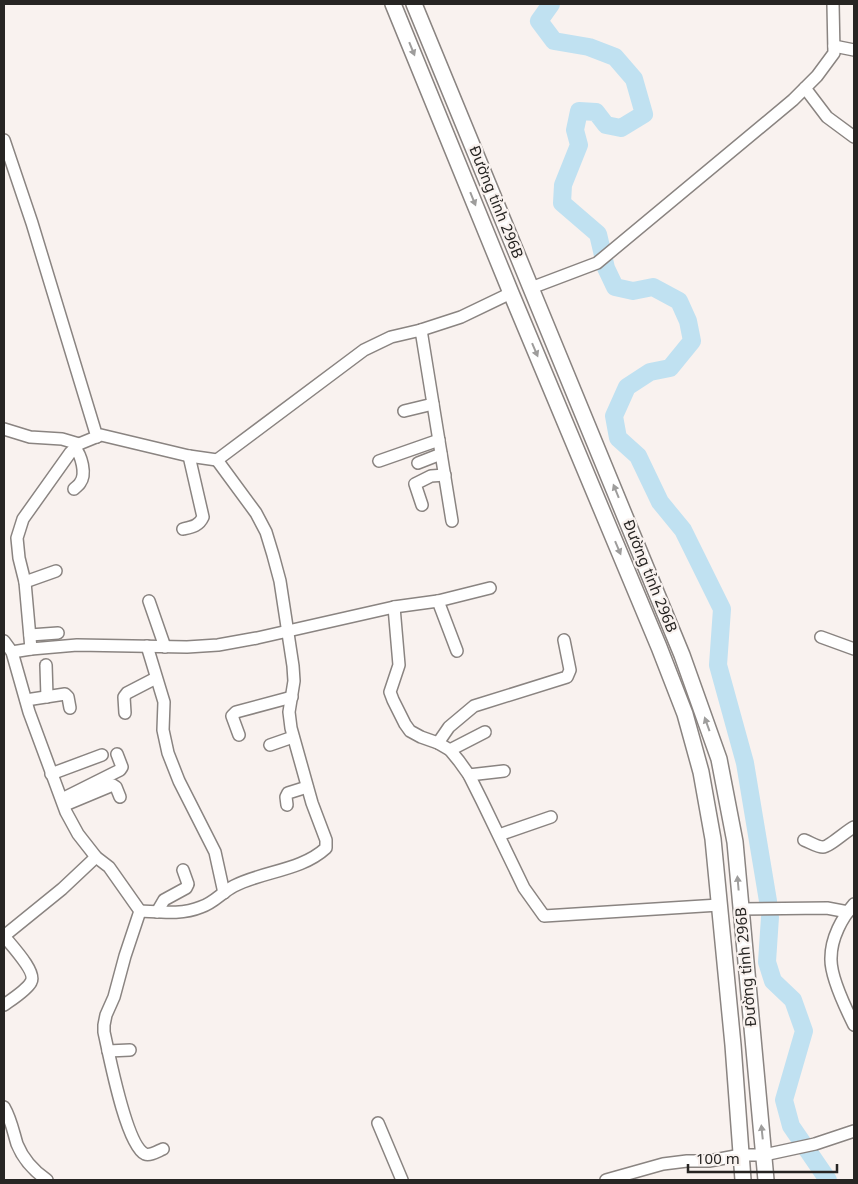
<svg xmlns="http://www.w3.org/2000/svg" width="858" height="1184" font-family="'Noto Sans',sans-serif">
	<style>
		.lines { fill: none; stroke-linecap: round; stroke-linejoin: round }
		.river { stroke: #c0e1f1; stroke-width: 18 }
		.minor-casing { stroke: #8a8481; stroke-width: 14 }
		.major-casing { stroke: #8a8481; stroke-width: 18 }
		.minor { stroke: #fff; stroke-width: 11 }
		.major { stroke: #fff; stroke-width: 15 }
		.oneway { fill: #9e9d9c }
		.labels { text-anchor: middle; stroke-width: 4.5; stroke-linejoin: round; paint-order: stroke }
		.street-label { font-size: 15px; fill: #272523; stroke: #f9f2ef }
	</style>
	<rect width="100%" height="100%" fill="#f9f2ef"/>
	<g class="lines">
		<g class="river">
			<path d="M551,4L539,21L554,41L589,47L615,57L634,79L644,114L621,128L606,125L596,112L579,111L575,130L579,145L563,185L562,203L598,234L606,268L615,287L633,291L653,287L679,301L688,321L692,341L670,368L650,372L627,387L614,416L618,438L638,456L660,502L683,530L722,609L718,665L745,763L768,901"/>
			<path d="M770,917L767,962L773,981L793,1000L804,1031L784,1100L791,1126L828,1180"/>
		</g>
		<g class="minor-casing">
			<g id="minor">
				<path d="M834,46L854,50"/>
				<path d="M805,88L827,117L854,137"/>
				<path d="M4,140L32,223L97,437"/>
				<path d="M531,288L597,263L793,100L817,76L834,53L833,4"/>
				<path d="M421,330L461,317L511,293"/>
				<path d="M404,411L433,404"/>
				<path d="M4,429L30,437L62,439L79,444"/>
				<path d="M379,461L439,440"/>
				<path d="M418,463L441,454"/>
				<path d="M74,489C76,487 79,485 80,483C87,474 81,455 75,448"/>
				<path d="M422,505L415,484L431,476L445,475"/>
				<path d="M183,529C192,527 199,526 203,517L189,456"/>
				<path d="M25,582L56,571"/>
				<path d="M149,601L165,647"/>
				<path d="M438,601L457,651"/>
				<path d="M394,607L399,665L390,692L393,700L405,724L410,731L421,737L438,743L450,750L459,761L469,775L482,801L524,888L544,916L719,905"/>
				<path d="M30,635L58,633"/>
				<path d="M821,637L854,649"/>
				<path d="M4,641L12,652L29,712L66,812L78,834L96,857L109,867L140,911L125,956L114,997L106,1015L104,1025V1032C109,1054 126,1145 145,1154C150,1156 158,1151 163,1149"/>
				<path d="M147,646L164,702L163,730L168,753L179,781L215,852L224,893"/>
				<path d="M31,649L25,582L19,558L17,538L23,519L70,453L79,444L101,435L189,456L217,460L364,350L391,337L421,330L452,521"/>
				<path d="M12,652L31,649L77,645L187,647L218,645L257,638L394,607L438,601L490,588"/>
				<path d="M46,665L47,697"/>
				<path d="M26,700L65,694L68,697L70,708"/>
				<path d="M125,713L124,697L127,693L156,678"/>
				<path d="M239,735L232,716L236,712L292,697"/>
				<path d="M438,743L449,727L474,706L567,677L570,670L564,640"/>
				<path d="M270,745L293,737"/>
				<path d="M450,750L485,732"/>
				<path d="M51,774L102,755"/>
				<path d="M469,775L504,771"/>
				<path d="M66,797L120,770L122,767L117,754"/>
				<path d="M65,805L113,785L116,787L120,797"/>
				<path d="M287,805L286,797L288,793L307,787"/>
				<path d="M499,835L551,817"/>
				<path d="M804,840C810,842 817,847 823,847C829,847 846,831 854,827"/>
				<path d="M854,904C842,918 831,938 831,958C830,976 846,1009 854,1025"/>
				<path d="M741,909L827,908L848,912"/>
				<path d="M140,911C161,912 182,915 201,907C214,903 222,892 234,886C263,871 301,871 326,848V840L312,803L291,728L289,712L294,681L293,666L280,581L273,555L266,532L256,513L217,460"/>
				<path d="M157,912L164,900L186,888L188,884L183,870"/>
				<path d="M4,936L62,889L96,857"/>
				<path d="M4,1005C11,1000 27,990 31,982C37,972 11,945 4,936"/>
				<path d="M108,1051L130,1050"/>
				<path d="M4,1107C11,1119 13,1131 17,1144C23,1159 34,1171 47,1180"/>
				<path d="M378,1123L402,1180"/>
				<path d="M606,1180L663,1164L687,1161H709L741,1155H764L815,1144L854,1131"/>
			</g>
		</g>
		<g class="major-casing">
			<g id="major">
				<path d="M393,4L511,293L659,647L685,714L701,772L713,839L733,1045L743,1180"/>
				<path d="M414,4L682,655L719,759L735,842L766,1180"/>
			</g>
		</g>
		<use href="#minor" class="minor"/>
		<use href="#major" class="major"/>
	</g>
	<defs><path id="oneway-solid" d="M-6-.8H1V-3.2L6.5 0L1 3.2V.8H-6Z" transform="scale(1.25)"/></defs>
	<g class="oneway">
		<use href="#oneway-solid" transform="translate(412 49) rotate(68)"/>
		<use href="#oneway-solid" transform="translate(473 199) rotate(68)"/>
		<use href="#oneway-solid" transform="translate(535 350) rotate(67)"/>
		<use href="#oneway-solid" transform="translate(616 491) rotate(-112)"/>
		<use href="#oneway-solid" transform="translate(618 548) rotate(67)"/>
		<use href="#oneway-solid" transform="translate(707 724) rotate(-110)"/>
		<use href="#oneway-solid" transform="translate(738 883) rotate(-95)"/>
		<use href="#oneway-solid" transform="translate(762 1132) rotate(-96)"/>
	</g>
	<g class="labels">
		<g class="street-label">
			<text transform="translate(496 202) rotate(68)" y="5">Đường tỉnh 296B</text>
			<text transform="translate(650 576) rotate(68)" y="5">Đường tỉnh 296B</text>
			<text transform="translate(746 967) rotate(-95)" y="5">Đường tỉnh 296B</text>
		</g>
	</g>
	<rect width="858" height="1184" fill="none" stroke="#272523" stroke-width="10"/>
	<path d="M688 1164v8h149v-8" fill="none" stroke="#272523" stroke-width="2.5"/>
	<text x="696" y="1164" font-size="15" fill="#272523" stroke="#f9f2ef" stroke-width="4" paint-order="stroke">100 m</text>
</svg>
